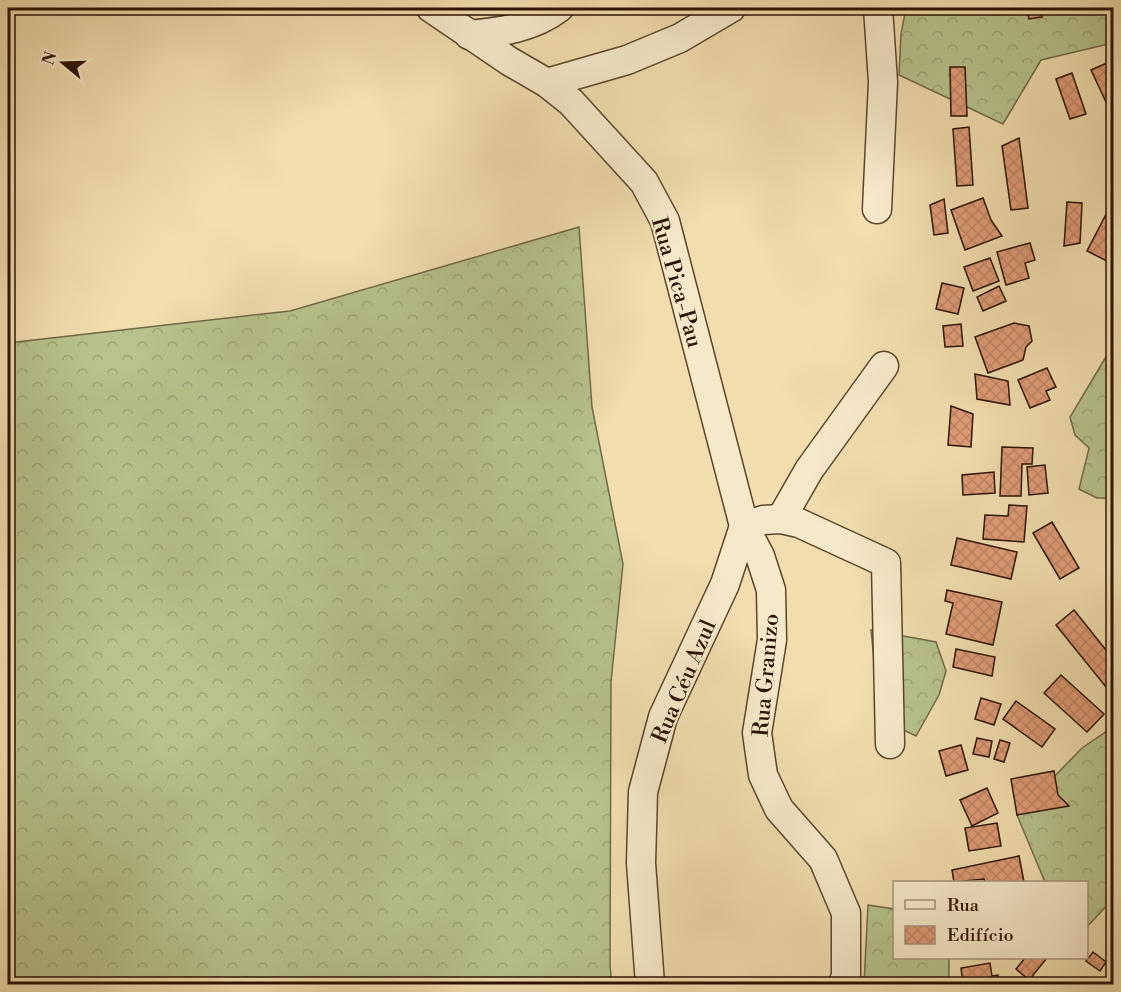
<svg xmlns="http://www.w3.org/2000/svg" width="1121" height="992" font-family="'Libre Bodoni',serif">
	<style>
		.forest { fill: url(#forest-crowns); stroke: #716a47; stroke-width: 1.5 }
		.building { fill: url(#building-cross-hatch); stroke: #2b1202; stroke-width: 1.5 }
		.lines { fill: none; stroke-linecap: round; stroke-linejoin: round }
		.minor-casing { stroke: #5c452d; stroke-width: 31 }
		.minor { stroke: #f6e9ca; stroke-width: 28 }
		.labels { text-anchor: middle; stroke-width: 4.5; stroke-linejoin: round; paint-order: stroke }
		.street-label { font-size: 22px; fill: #2b1202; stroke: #f6e9ca }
	</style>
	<defs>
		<pattern id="forest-crowns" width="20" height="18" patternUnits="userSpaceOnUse" patternTransform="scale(1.5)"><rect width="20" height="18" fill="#b7c28c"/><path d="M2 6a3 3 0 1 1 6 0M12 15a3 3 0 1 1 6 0" fill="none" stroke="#9ea677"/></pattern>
		<pattern id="building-cross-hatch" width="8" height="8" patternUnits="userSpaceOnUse" patternTransform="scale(1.5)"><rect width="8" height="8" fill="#de9b76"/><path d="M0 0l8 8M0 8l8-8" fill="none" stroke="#bf8464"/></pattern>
	</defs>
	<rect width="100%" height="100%" fill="#f1ddae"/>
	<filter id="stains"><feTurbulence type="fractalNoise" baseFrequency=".00333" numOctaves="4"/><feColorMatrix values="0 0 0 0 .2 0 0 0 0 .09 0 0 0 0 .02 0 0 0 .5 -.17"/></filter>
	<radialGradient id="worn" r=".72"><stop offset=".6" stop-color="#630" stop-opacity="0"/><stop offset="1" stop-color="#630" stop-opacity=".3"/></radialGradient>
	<g class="forest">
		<path d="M906,8H1113V43L1041,60L1003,124L899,75L901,34Z"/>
		<path d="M579,227L592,407L623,564L611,682L610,966L612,984H8V343L290,311Z"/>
		<path d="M1113,345V498H1097L1079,489L1089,448L1075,435L1070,417Z"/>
		<path d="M871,630L936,642L946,671L939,695L916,736L880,719Z"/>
		<path d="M1113,727V899L1087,927L1086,882H1045L1017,815L1082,748Z"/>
		<path d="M868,905L894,909V958H949V984H864Z"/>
	</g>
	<g class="building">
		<path d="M1027,8H1040L1042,17L1029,19Z"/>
		<path d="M1107,63L1114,79V99L1106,102L1091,70Z"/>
		<path d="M950,67H965L967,116H951Z"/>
		<path d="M1072,73L1086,114L1070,119L1056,79Z"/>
		<path d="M969,127L973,185L957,186L953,129Z"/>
		<path d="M1019,138L1028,208L1011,210L1002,146Z"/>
		<path d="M983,198L991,220L1002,236L965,250L951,210Z"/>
		<path d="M944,199L948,233L934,235L930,205Z"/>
		<path d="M1067,202L1082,203L1080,243L1064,246Z"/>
		<path d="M1111,205L1114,206V222L1110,229L1114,231V253L1109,262L1087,251Z"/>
		<path d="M1030,243L1035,260L1025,263L1029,278L1006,285L997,252Z"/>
		<path d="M990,258L999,281L973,291L964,267Z"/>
		<path d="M942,283L964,288L958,314L936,309Z"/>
		<path d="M999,286L1006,301L983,311L977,297Z"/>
		<path d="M1014,323L1029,326L1032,341L1026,347L1023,360L988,373L975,337Z"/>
		<path d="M961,324L963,346L945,347L943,326Z"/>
		<path d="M1047,368L1056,387L1046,391L1050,400L1030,408L1018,380Z"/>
		<path d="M975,374L1008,381L1010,405L977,399Z"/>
		<path d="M951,406L973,414L971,447L948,445Z"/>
		<path d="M1002,447L1033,448L1032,464H1022L1021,496H1000Z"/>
		<path d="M1045,465L1048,493L1029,495L1027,467Z"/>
		<path d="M994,472L995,493L963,495L962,475Z"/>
		<path d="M1009,505L1027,506L1024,542L983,539L985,515L1008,516Z"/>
		<path d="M1052,522L1079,568L1060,579L1033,533Z"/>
		<path d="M957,538L1017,552L1011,579L951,565Z"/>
		<path d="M947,590L1002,602L993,645L946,634L953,603L945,601Z"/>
		<path d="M1074,610L1114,660V681L1106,687L1056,625Z"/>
		<path d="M956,649L995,657L992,676L953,667Z"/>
		<path d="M1061,675L1104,714L1087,732L1044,693Z"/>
		<path d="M981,698L1001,704L994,725L975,719Z"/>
		<path d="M1016,701L1055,729L1042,747L1003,719Z"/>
		<path d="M977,738L992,741L989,757L973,754Z"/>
		<path d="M1000,740L1010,743L1004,762L994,759Z"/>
		<path d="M961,745L968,770L946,776L939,751Z"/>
		<path d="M1054,771L1058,795L1069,806L1017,815L1011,779Z"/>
		<path d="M987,788L998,813L972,826L960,800Z"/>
		<path d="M997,823L1001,846L969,851L965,828Z"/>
		<path d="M1019,856L1024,882H985L984,879L954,882L952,870Z"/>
		<path d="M1093,952L1106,962L1100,971L1086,961Z"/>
		<path d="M1025,958H1047L1029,980L1016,969Z"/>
		<path d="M990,963L992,976L998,975L1000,984H963L961,968Z"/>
	</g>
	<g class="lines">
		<g class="minor-casing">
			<g id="minor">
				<path d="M431,8L509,61L547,83L571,102L644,182L665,221L744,526L760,556L771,590L772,640L757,733L763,775L779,809L823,859L846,913V976L843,984"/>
				<path d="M469,35C500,32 533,28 559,8"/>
				<path d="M547,83L627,60L680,38L731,8"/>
				<path d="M877,209L883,82L878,8"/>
				<path d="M781,519L809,470L884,366"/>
				<path d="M744,526L763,520L781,519L799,523L886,563L890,744"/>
				<path d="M650,984L641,863L643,792L663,717L725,584L744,526"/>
			</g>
		</g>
		<use href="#minor" class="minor"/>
	</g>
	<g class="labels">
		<g class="street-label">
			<text transform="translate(678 282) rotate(74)" y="8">Rua Pica-Pau</text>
			<text transform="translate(765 675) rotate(-85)" y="8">Rua Granizo</text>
			<text transform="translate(683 681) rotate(-67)" y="8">Rua Céu Azul</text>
		</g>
	</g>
	<rect width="1121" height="992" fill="none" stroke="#f1ddae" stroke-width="30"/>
	<rect x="9" y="9" width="1103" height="974" fill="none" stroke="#2b1202" stroke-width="3"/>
	<rect x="15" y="15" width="1091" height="962" fill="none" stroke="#2b1202" stroke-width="1.5"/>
	<rect x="893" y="881" width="195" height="78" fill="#f6e9ca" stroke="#a5937a" stroke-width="1.5"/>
	<rect x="905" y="900" width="30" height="9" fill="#f6e9ca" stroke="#a5937a" stroke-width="1.5"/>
	<text x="947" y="911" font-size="18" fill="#2b1202">Rua</text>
	<rect x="905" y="926" width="30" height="18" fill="url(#building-cross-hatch)" stroke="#a5937a" stroke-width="1.5"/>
	<text x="947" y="941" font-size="18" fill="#2b1202">Edifício</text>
	<g transform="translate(63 63) rotate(289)" stroke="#f6e9ca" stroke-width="4.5" paint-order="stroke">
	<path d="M0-4.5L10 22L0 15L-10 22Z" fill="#2b1202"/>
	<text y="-9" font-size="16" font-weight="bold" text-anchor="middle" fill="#2b1202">N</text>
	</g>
	<rect width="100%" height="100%" filter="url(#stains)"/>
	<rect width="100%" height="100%" fill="url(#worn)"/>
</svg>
